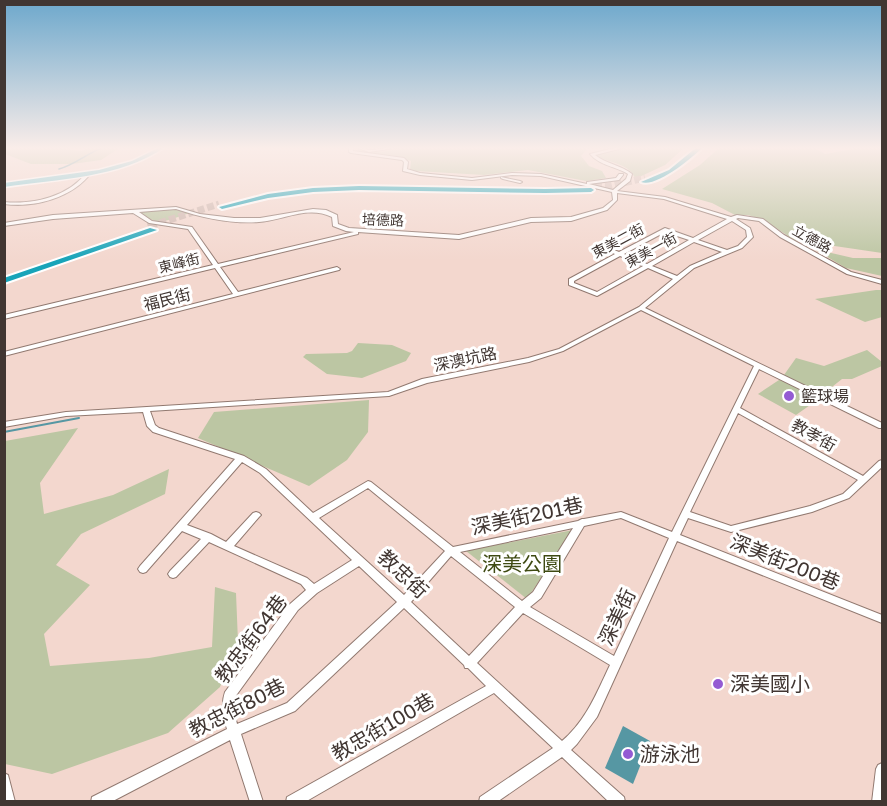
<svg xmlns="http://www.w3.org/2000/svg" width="887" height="806" font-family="'Golos Text','Noto Sans TC',sans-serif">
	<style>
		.green { fill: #bcc6a3 }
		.water { fill: #5697a3 }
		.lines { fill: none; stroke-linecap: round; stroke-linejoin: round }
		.stream-far1 { stroke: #5697a3; stroke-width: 1.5 }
		.stream { stroke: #5697a3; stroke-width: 2 }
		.highway-tunnel-far1 { stroke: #cfb7af; stroke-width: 7; stroke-dasharray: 7 3; stroke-linecap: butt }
		.highway-tunnel { stroke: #cfb7af; stroke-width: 8; stroke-dasharray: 8 4; stroke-linecap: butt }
		.minor-casing { stroke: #917970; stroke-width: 2 }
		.major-casing { stroke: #fff; stroke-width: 3 }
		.highway-casing { stroke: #fff; stroke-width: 4 }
		.minor { fill: #fff; fill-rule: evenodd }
		.major { fill: #74c8d5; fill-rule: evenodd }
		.highway { fill: #18a4b9; fill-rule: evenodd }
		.poi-dot { fill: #945bd3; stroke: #fff; stroke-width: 2 }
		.labels { text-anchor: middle; stroke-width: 6; stroke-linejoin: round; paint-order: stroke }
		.far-street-label { font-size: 14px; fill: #413632; stroke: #fff }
		.street-label { font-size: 16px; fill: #413632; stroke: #fff }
		.poi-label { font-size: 16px; fill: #413632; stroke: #fff; text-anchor: start }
		.near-street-label { font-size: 20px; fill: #413632; stroke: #fff }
		.near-park-label { font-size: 20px; fill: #3e4a12; stroke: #fff }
		.near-poi-label { font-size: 20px; fill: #413632; stroke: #fff; text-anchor: start }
	</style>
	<rect width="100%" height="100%" fill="#f3d7ce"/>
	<g class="green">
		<path d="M4,147H49L81,151L91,147H121L101,160L72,164H31L5,154Z"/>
		<path d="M411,147H603L587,149L581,156L589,166L602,171L606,178L586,181L528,170L484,175L416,171L410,170L411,161L396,156L362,153L355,149L379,152Z"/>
		<path d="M625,147H685L665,165L635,179C632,164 606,162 594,155L603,151Z"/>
		<path d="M720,147H813L825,154L864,147H882V253L794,240L764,220L748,215H735L712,203L662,189L700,165Z"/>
		<path d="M173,209L190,213C164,221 161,227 136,212Z"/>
		<path d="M814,249L853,258H882V276L846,268Z"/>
		<path d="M876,290H882V317L865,322L815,299Z"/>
		<path d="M358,343L392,345L411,353L406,361L362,378L327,374L303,357L306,354L347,353L352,351Z"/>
		<path d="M867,350L882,362V366L852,379H842L823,394L784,375L796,358L824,366Z"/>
		<path d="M782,378L820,398L796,415L758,394Z"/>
		<path d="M369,400L368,432L347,460L309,486L198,438L214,412Z"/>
		<path d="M78,428L40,483L44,514L113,495L169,469L165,494L81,534L56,565L90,585L44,634L50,666L149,658L212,647L215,587L236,593L238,642L220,687L168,733L52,774L5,764V441Z"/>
		<path d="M573,530L527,599L466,551Z"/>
	</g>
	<path class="water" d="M623,726L650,741L633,784L605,768Z"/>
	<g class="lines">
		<path class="stream-far1" d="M59,169C77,164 88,152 105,147"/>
		<path class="stream" d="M4,432L79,418"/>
		<g class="highway-tunnel-far1">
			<path d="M585,187L609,186L645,178"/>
			<path d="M150,226L219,204"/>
		</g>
		<path class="highway-tunnel" d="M148,227L155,225"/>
		<g class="minor-casing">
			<g id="minor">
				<path d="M349,147H353V151L404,158L408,162L407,169L420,173L472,178L512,173L541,174L587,184V182L616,178L619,174H623V175L619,180L589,184L613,190L626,179L628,174C615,166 600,166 590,154L618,147H624L623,148L595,155C606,164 621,165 632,174L630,181L617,191L665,197L731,217L737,215L763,219L784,235L851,272L882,280V284L847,274L780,237L759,221L738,218L736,219L750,228L753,237L742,248L694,268L645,308L882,423V428H879L759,369L740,408L863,476L879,461L882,460V467L849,498L812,512L731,532L688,518L680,535L882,615V623L677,541L597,717L577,744L571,750L624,797L625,802H609L562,757L497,802H479L480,797L553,748L494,693L305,802H286L287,797L486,686L468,668H465L464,665L404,608L295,711L241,734L263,802H250L230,740L111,802H91L92,797L227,729C223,718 221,703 225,692L290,604L306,590L301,584L209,542L176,577L173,578L170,577L168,574L170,571L201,539L182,531L146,572L143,573L140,572L138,569L140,566L235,459L153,432L147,426L143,412L66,416L4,427V422L66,412L388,392L422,379L528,358L559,349L639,307L673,279L648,268L597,296L569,285V279L615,254L605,250V248H609L619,252L665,228L693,238L727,219L664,199L617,193V200L607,210L571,221L531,222L459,239L358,232V234L220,267L238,292L337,267L340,269L339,270L4,356V352L233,294L215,268L4,319V315L213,265L188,229L149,223L133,213L53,219L4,226V223L53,215L176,207L200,214L234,218H260L313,209L326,210L337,215L338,224L349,228L459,235L531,218L571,217L603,208L613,200L612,192L541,176L512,175L472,180L420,175L403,171L404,162L402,160L351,153L349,152ZM176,209C203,218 231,224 259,222C284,220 308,205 332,217L333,226L346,231L354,232L218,264L192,227L152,221L139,212ZM732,221L746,230L747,237L738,246L727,250L698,240ZM665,232L689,240L647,264L624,254ZM694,242L722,252L690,266L677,276L652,266ZM620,256L643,266L597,292L574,283V281ZM641,310L754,366L672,532L621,512L584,519H582L578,521L453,547L371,482L368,481L313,513L266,469L244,456L159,428L155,425L150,411L389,396L427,383L529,362L563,351ZM738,413L858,480L843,494L810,506L731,526L690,512ZM242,462L260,473L352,560L314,584L307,578L234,546L259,517L261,515L259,513L256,512L253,513L226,542L211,534L187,525ZM368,488L445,551L404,595L319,518ZM621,518L669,538L614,656L530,607L541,598L584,526ZM573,528L533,592L522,601L460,552ZM451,556L515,607L469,656L411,602ZM359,566L397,602L287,703L237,724L236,720L235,697L298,610L317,593ZM523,613L610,665C597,692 586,721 562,741L477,663Z"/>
				<path d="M355,147C361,147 364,149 370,150C380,150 391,146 401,147L369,152Z"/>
				<path d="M87,172L91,173C72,198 35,208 4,204V202C34,205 69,196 87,172Z"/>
				<path d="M501,177L520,181L522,182L520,183L503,179L501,178Z"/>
				<path d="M882,763V802H872L876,769L878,765Z"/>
				<path d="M4,773L8,775L15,802H4Z"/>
			</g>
		</g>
		<g class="major-casing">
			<path id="major" d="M160,147H165C121,178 57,179 4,187V183L99,170L132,161Z"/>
		</g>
		<g class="highway-casing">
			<g id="highway">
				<path d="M697,147H703C692,158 656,188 641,182L669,170Z"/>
				<path d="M359,186L545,189L591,188L594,190L591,192L545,193L359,190L313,192L268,198L222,209L219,207L268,194L313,188Z"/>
				<path d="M150,228L157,230L4,283V278Z"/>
			</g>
		</g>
		<use href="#minor" class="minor"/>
		<use href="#major" class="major"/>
		<use href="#highway" class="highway"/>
	</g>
	<linearGradient id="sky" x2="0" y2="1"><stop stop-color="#6da8cc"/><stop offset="0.57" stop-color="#faede9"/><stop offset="1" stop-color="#faede9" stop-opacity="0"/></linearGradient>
	<rect width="887" height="260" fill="url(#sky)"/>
	<g class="poi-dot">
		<circle cx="789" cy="396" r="6"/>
		<circle cx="718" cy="684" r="6"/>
		<circle cx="628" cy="754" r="6"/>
	</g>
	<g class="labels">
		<g class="far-street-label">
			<text transform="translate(383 220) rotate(2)" y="5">培德路</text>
			<text transform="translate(812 239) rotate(29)" y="5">立德路</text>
			<text transform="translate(618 241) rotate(-28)" y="5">東美二街</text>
			<text transform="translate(651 250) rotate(-29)" y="5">東美一街</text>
			<text transform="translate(179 263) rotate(-14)" y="5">東峰街</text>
		</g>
		<g class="street-label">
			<text transform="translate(167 299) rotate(-14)" y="6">福民街</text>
			<text transform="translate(465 359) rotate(-12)" y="6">深澳坑路</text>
			<text transform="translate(814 435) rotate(29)" y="6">教孝街</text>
		</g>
		<g class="poi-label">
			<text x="801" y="402">籃球場</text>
		</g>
		<g class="near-street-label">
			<text transform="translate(527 516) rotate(-12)" y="7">深美街201巷</text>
			<text transform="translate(785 562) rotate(22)" y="7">深美街200巷</text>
			<text transform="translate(403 574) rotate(43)" y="7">教忠街</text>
			<text transform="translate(617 617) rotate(-65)" y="7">深美街</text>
			<text transform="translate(251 639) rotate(-53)" y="7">教忠街64巷</text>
			<text transform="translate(237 708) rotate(-27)" y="7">教忠街80巷</text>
			<text transform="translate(383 727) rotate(-30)" y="7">教忠街100巷</text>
		</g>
		<g class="near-park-label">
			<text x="522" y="571">深美公園</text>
		</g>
		<g class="near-poi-label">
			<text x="730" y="691">深美國小</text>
			<text x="640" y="761">游泳池</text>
		</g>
	</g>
	<rect width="887" height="806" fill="none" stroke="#413632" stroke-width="12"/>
</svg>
